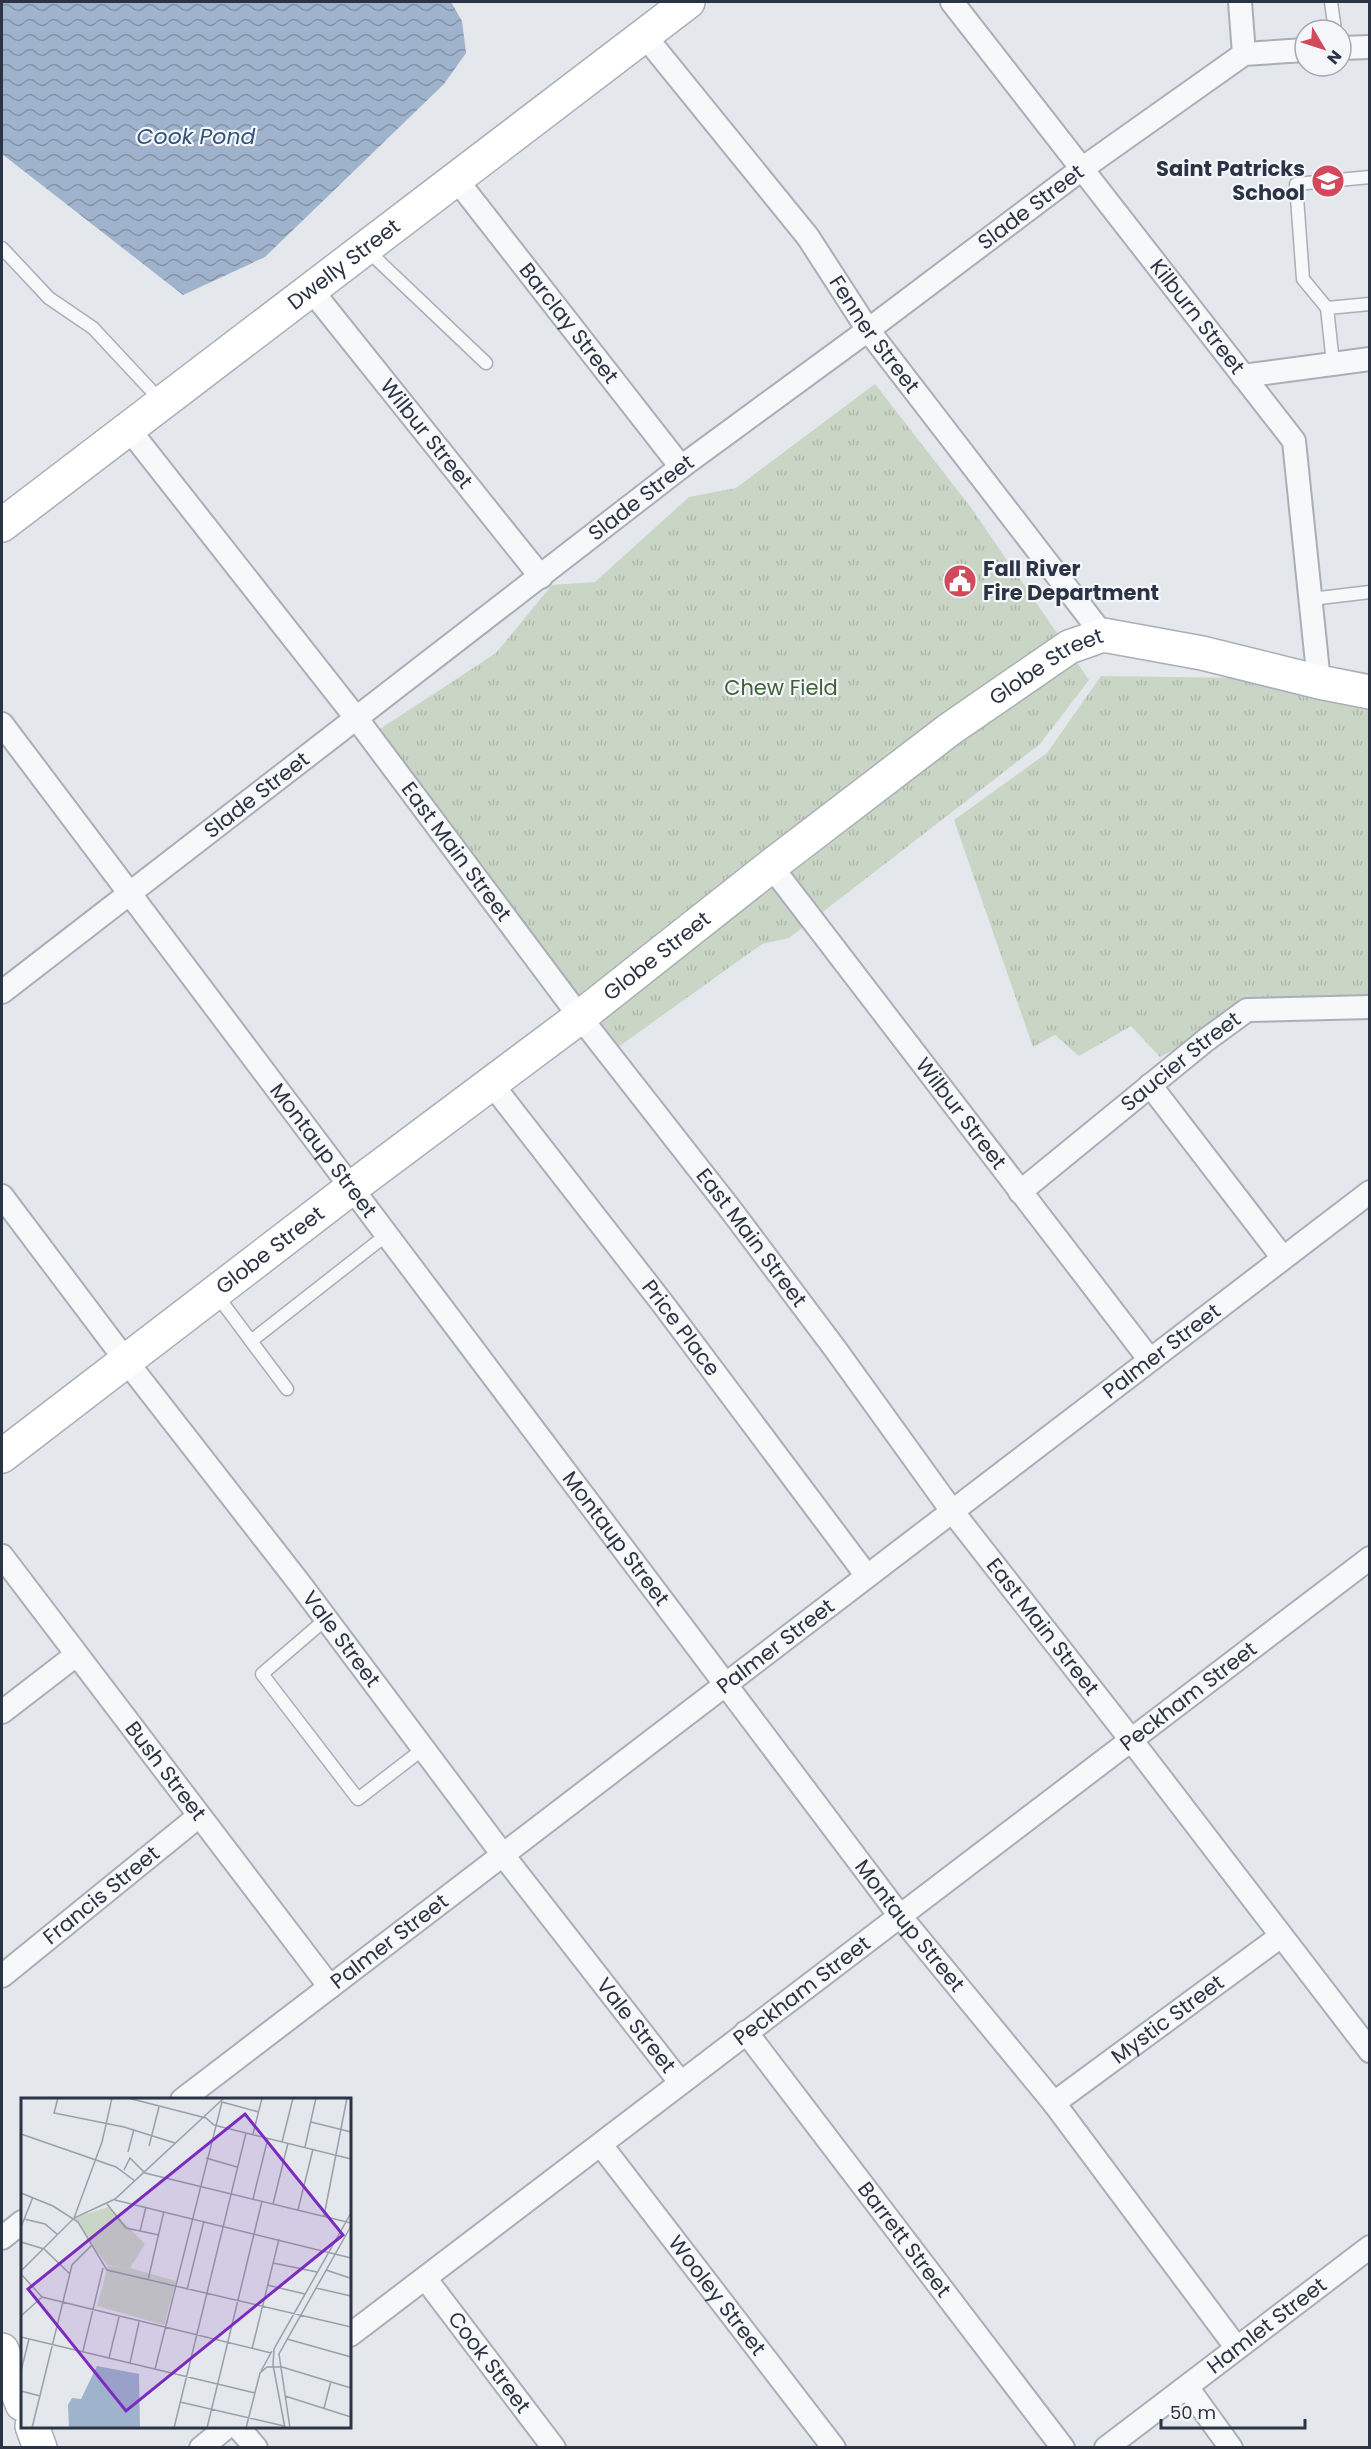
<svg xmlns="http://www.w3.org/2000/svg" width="1371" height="2449" font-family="Poppins,sans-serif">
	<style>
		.park { fill: url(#park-tufts) }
		.water { fill: url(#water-waves) }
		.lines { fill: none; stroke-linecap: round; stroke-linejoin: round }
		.service-casing { stroke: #a9aeb7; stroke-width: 15 }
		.minor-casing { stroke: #a9aeb7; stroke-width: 26 }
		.secondary-casing { stroke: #a9aeb7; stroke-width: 36 }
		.service { stroke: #f7f8fa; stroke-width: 12 }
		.minor { stroke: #f7f8fa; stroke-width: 22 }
		.secondary { stroke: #fff; stroke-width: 33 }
		.labels { text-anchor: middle; stroke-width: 4.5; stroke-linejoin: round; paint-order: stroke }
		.poi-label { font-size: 21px; font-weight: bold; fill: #2b3445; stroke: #f4f6f9; text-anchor: end }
		.street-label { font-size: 21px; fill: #2b3445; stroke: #f4f6f9 }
		.park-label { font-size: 21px; fill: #3f6138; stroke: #f4f6f9 }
		.water-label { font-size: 22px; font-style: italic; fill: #34527a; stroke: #f4f6f9 }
		.inset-road { fill: none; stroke: #9a9fa9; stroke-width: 1.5 }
		.view { fill: #7b2cbf; fill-opacity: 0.15; stroke: #7b2cbf; stroke-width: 3 }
		.inset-edge { fill: none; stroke: #2b3445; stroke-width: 3 }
	</style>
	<defs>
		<pattern id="park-tufts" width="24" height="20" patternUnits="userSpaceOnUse" patternTransform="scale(1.5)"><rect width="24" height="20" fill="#c9d6c5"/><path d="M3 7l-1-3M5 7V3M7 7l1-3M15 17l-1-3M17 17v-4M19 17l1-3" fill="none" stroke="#adb8ab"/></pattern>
		<pattern id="water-waves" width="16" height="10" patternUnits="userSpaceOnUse" patternTransform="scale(1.5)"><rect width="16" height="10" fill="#9fb4cc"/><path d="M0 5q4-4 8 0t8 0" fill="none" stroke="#8293a7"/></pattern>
	</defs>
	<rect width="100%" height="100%" fill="#e4e7ec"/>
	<g class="park">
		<path d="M875,384L972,509L1089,680L1040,744L789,938L762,944L607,1055L393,768L380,729L496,653L552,585L595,582L689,497L736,488Z"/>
		<path d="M1101,676L1245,678L1369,688V1006L1252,1010L1160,1057L1131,1026L1079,1056L1055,1035L1033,1047L954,820L1047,753Z"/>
	</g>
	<path class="water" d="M2,2H451L462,21L466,53L444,84L265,257L183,295L2,154Z"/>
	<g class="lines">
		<g class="service-casing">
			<g id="service">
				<path d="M1331,2L1335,30"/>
				<path d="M2,248L49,298L93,328L162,402"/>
				<path d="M367,250L486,363"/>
				<path d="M1327,308L1303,279L1296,184L1370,177"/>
				<path d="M1333,363L1327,308L1370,304"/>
				<path d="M1311,599L1370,592"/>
				<path d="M216,1294L251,1341L385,1236"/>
				<path d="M251,1341L287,1389"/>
				<path d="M326,1619L262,1674L358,1799L423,1749"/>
			</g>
		</g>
		<g class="minor-casing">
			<g id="minor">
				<path id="s1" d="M952,2L1294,441L1319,682"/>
				<path d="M1240,2L1244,54"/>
				<path id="s2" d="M644,35L808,237L868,330L1103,635"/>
				<path d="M1341,48L1370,47"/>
				<path id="s3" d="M456,179L681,467"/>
				<path id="s4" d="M312,291L541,577"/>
				<path d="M1243,376L1370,359"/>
				<path id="s5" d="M128,428L357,719L580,1017L731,1210L836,1350L952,1511L1132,1741L1370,2051"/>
				<path id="s6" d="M2,724L900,1916L1054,2103L1236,2347"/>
				<path id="s7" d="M771,866L1150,1360"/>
				<path id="s8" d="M2,992L681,467L868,330L1083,168L1244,54L1305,50"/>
				<path id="s9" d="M491,1083L663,1304L867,1576"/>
				<path d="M1150,1085L1283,1258"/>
				<path id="s10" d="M1020,1192L1206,1040L1247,1010L1370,1007"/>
				<path id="s11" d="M2,1196L127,1362L300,1584L503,1855L680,2082"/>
				<path id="s12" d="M2,1556L330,1987"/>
				<path d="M2,1712L76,1655"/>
				<path id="s13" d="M2,1976L199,1816"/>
				<path id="s14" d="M746,2032L1063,2448"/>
				<path id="s15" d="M182,2100L1370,1192"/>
				<path id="s16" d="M1054,2103L1281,1936"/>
				<path id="s17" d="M601,2145L834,2448"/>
				<path d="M2,2238L22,2222"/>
				<path id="s18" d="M425,2278L554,2448"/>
				<path id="s19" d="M350,2335L1370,1558"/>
				<path d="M1187,2387L1231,2448"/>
				<path d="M237,2426L256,2448"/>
				<path d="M201,2448L228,2426"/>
				<path id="s20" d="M1106,2448L1370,2247"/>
			</g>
		</g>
		<g class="secondary-casing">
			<g id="secondary">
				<path id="s21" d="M2,525L688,2"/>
				<path id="s22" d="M2,1456L350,1189L580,1017L771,866L950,729L1069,647L1103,635L1202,653L1319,682L1370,692"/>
				<path d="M2,2350L22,2404"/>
				<path d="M32,2426L40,2448"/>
			</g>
		</g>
		<use href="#service" class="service"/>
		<use href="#minor" class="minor"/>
		<use href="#secondary" class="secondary"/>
	</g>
	<defs>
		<g id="school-disc" transform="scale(1.725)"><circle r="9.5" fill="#d1495b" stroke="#f4f6f9"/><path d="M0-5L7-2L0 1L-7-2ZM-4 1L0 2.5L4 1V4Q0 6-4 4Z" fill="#fff"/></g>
		<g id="civic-disc" transform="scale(1.725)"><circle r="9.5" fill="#d1495b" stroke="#f4f6f9"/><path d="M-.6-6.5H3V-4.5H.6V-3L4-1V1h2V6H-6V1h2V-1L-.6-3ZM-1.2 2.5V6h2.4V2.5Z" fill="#fff"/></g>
	</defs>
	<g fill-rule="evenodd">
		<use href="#school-disc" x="1328" y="181"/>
		<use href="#civic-disc" x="960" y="581"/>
	</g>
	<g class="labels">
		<g class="poi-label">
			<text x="1305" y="176">Saint Patricks<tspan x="1305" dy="24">School</tspan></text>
			<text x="983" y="576" text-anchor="start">Fall River<tspan x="983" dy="24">Fire Department</tspan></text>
		</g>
		<g class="street-label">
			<text dy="7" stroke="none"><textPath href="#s8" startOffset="1294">Slade Street</textPath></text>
			<text dy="7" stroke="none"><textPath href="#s21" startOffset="430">Dwelly Street</textPath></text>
			<text dy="7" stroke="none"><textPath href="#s1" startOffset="399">Kilburn Street</textPath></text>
			<text dy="7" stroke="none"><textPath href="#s3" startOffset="183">Barclay Street</textPath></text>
			<text dy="7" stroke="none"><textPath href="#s2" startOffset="378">Fenner Street</textPath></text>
			<text dy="7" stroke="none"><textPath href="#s4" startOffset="183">Wilbur Street</textPath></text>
			<text dy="7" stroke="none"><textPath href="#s8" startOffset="808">Slade Street</textPath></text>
			<text dy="7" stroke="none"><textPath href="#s22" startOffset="1310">Globe Street</textPath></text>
			<text dy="7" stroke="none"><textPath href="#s8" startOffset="322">Slade Street</textPath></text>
			<text dy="7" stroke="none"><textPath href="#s5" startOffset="536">East Main Street</textPath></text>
			<text dy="7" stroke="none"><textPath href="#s22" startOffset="824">Globe Street</textPath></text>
			<text dy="7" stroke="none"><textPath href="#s10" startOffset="207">Saucier Street</textPath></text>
			<text dy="7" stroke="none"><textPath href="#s7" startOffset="312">Wilbur Street</textPath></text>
			<text dy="7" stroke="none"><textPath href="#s6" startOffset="534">Montaup Street</textPath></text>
			<text dy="7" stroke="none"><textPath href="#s5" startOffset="1022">East Main Street</textPath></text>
			<text dy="7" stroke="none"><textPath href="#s22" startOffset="338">Globe Street</textPath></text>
			<text dy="7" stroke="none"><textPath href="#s9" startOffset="310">Price Place</textPath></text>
			<text dy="7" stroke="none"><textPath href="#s15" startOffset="1233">Palmer Street</textPath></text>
			<text dy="7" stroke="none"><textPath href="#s6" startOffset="1020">Montaup Street</textPath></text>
			<text dy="7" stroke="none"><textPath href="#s5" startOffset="1508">East Main Street</textPath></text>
			<text dy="7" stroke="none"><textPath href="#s11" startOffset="558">Vale Street</textPath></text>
			<text dy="7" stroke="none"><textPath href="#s15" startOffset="747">Palmer Street</textPath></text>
			<text dy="7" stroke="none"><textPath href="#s19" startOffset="1054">Peckham Street</textPath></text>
			<text dy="7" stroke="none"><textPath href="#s12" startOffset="270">Bush Street</textPath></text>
			<text dy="7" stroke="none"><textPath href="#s13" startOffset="128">Francis Street</textPath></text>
			<text dy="7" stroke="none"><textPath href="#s6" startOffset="1506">Montaup Street</textPath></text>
			<text dy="7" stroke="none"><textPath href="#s15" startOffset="261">Palmer Street</textPath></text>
			<text dy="7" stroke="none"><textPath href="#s19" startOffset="568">Peckham Street</textPath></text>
			<text dy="7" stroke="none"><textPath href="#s16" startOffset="141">Mystic Street</textPath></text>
			<text dy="7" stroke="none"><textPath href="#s11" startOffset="1044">Vale Street</textPath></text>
			<text dy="7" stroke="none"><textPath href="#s14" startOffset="261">Barrett Street</textPath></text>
			<text dy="7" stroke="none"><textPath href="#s17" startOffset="190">Wooley Street</textPath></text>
			<text dy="7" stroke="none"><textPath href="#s20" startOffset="202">Hamlet Street</textPath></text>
			<text dy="7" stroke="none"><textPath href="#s18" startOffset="106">Cook Street</textPath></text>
		</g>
		<g class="park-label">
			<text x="781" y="695">Chew Field</text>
		</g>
		<g class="water-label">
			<text x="196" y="144">Cook Pond</text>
		</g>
	</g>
	<g transform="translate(21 2098)">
		<rect width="330" height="330" fill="#e4e7ec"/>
		<path d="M87,109L124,146L109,170L155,183L143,227L76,208L87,168L108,170L86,167L53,120Z" fill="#c9d6c5"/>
		<path d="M76,268L118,276L119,330H48L47,307L51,300L60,301Z" fill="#9fb4cc"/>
		<path class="inset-road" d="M37,0L33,15L103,29L154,45M107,0L185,20L193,27L330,61M290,24L330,34M0,36L95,69L114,83M232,36L241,0M261,44L272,0M128,48L138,9M284,49L295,0M107,54L113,31M185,60L216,69M103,72L109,60L124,75L330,125M0,95L32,108L57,124L86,172L330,229M232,101L247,40M94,102L330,160M86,106L105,130L138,137M252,106L267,45M277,112L292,51M303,118L326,0M53,120L81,44L91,0M3,121L24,126L37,137M0,129L12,99M119,133L125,109M0,144L23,151L49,176M252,165L296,174M305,172L329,180M0,173L53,120L94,101L203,0M0,176L21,199L250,255M127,182L143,113M246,187L284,196M295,190L330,198M166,192L183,123M0,218L21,199M0,239L234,295M266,241L330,259M231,251L258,141M62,253L82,170M88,260L98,219M109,265L118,224M134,271L201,4L238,14M0,273L8,241M240,273L251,253M0,293L19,298M264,298L330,319M159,304L263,328M303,310L310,283M11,330L51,167L71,147M153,330L225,35M186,330L241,103M225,330L239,275L246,269H261L330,290M264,330L252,267L253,251L330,115M269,330L258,256L330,128"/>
		<path class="view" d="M224,16L322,137L105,313L7,191Z"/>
		<rect width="330" height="330" class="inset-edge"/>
	</g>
	<rect width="1371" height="2449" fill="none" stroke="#2b3445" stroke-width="6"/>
	<g transform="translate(1323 48) rotate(129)"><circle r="28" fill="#f4f6f9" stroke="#a4a8b1" stroke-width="1.5"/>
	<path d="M0-4.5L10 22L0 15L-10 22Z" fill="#d1495b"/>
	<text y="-9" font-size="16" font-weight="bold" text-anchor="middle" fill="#2b3445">N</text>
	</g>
	<path d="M1161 2419v9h144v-9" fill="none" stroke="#2b3445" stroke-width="3"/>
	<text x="1170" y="2419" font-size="18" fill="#2b3445" stroke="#f4f6f9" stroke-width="4.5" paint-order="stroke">50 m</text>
</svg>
